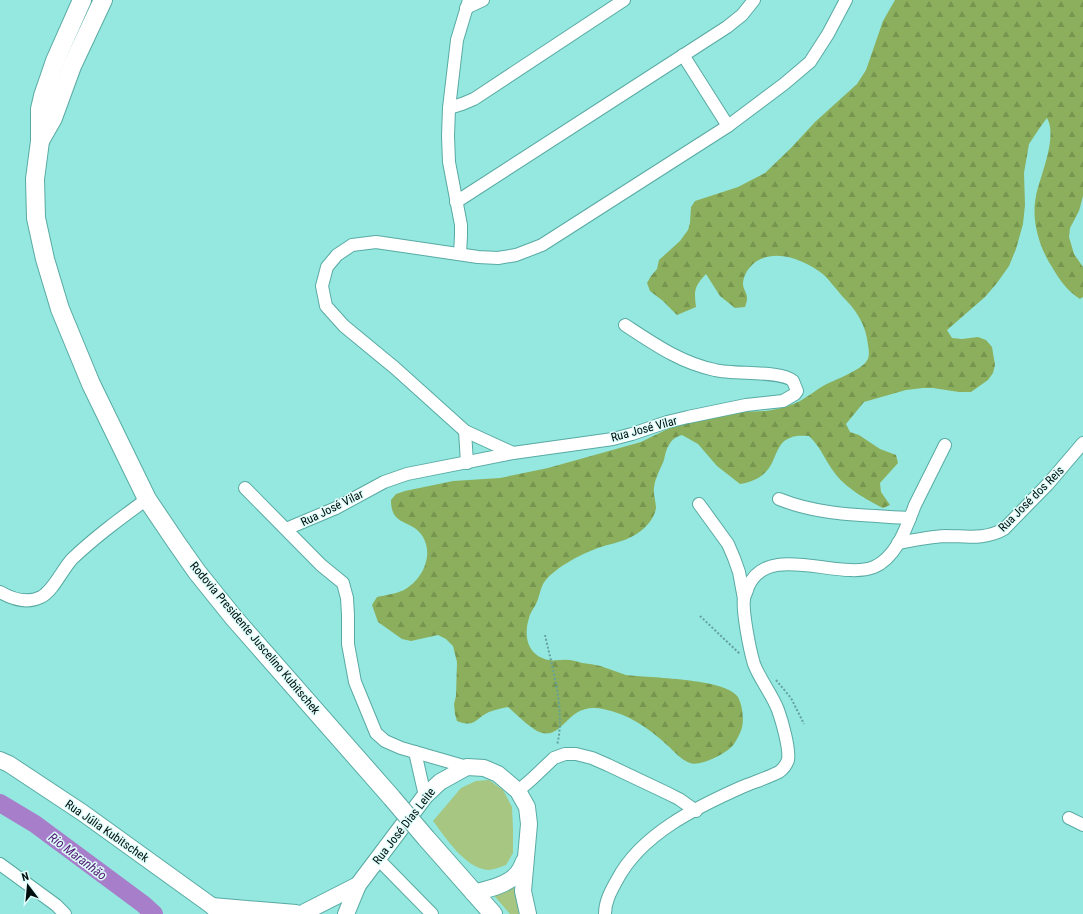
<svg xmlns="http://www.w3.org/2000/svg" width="1083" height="914" font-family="'Roboto Condensed',sans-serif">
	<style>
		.green { fill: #a6c681 }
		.forest { fill: url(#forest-firs) }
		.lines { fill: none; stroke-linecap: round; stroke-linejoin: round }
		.river { stroke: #a77eca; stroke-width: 18 }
		.minor-casing { stroke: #58aaa3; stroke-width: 14 }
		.major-casing { stroke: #58aaa3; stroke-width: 18 }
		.highway-casing { stroke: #58aaa3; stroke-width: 20 }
		.path { stroke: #64a19b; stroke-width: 2; stroke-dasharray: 2 2; stroke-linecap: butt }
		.minor { stroke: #fff; stroke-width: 12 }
		.major { stroke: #fff; stroke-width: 16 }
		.highway { stroke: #fff; stroke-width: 18 }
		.highway-bridge-casing { stroke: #58aaa3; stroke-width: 20; stroke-linecap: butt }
		.highway-bridge { stroke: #fff; stroke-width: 18 }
		.labels { text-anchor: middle; stroke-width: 3; stroke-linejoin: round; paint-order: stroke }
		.street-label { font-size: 12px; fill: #000f0e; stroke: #dffefb }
		.water-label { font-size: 13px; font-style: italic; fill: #511974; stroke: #dffefb }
	</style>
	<defs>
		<pattern id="forest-firs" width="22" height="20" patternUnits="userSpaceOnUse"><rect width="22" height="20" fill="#8baf5c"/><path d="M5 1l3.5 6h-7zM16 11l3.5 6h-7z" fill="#76954f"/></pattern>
	</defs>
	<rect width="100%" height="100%" fill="#95e8e0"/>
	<g class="green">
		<path d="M489,780L503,790L512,807L513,830V853L506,865C500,867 493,870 488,870C465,868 446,838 433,821L461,788L476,781Z"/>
		<path d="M513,886L516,892L519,914H510L490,891Z"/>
	</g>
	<path class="forest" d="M895,0H1083V196L1079,211L1070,228L1069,237L1074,254L1083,267V297L1080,299C1067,291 1059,279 1052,267C1039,247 1031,220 1036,196C1040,176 1058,137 1047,118L1041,126L1029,144L1024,173L1025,205L1023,224L1016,249L1009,266L997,283L985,297L947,330L952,338L962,339L978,337L986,340L992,347L995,365L993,373L988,380L971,392H959L933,388H923L906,390L864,402L846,424L850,432L859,435L880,449L896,455L898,463L880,483L881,492L890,505L883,508C867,500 844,487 834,472C825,460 820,446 809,436C803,436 796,435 790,438C777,442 776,459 769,468C762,478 751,482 740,484L717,466L698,444L682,435C676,437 672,439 669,445C666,449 665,456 664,460C660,470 655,478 654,488C653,495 656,501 656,508C654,521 641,533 629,538C619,543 608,544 598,548C581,554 552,569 543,584C540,590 539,598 536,604C534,608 530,613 529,618C523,637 528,656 549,660C554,661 557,660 562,660C568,659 576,661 582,663C590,664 599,665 606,668C613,670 619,673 626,675C648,678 726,678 738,697C743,707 745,723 740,733C738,737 736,741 734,744C728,753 700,767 690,763C681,760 674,751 667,745C649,728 628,714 603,709C594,707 583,708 575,714C563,722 555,740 537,731C527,725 517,715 508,707C501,708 495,710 489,712C474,719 476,728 457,721L455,714L454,704L456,696L457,662L453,646L446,639L438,635L411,641L402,639L378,622L372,605L377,597C385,595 396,594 404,590C422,580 434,556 423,537C412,518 391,528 391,500L396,494L405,491L453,481L500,478L548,468L641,442L680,423L745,411C763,413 784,409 800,401C809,396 816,390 823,386C834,380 859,371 866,362C870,357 869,351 868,345C866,324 856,310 842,296C836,289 830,281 824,275C805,260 773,246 752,265C747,270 743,277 743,284C743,289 747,293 747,298C747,301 746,304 745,307L735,308L720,296L706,274C694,287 694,290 696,307L677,315L663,301L650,291L647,283L651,276L657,269L659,260L680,241L688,230L690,223L691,207L695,201L738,187L765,173L791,148L815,122L857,84L866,70L883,21Z"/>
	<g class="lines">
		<path class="river" d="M0,803L35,824L143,904L154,914"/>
		<g class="minor-casing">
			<g id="minor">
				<path d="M466,8L483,0"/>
				<path d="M683,55L728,126"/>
				<path d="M449,108L462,104L474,99L624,0"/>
				<path d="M456,202L727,27L742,15L754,0"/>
				<path d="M460,253L461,236V225L449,162L448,136L449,108L457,40L469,0"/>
				<path d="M465,431L467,463"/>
				<path d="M513,453L465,431L395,368L344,326L326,306L322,286L327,267L337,255L352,245L376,242L478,257L498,258L516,255L542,245L728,126L784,84L810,62L828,34L846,0"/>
				<path d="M245,488L321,565L343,583L347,598L348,615V644L355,682L376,733L385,741L401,748L467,767"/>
				<path d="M779,499C821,516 865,515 910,518"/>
				<path d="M699,504L728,544L734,558L739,572L744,599"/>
				<path d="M286,529L336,508L384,482L407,474L513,453L613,439L632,434L667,422L688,417L746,405L783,401L795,394L797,391L793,381C781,370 734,375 715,370C681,363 654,344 625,325"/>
				<path d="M898,543C914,540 929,537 945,536C966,536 985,540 1004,529L1048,484L1083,443"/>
				<path d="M0,592C12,599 27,604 41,597C53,591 62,570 72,559C95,537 121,518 147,499"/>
				<path d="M415,752L425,796"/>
				<path d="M518,791L533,778L554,758L565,754H576L592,758L608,765L667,793L679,799L696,811"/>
				<path d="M1069,818L1083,825"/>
				<path d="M378,859L432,914"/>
				<path d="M0,864L56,905L65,914"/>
				<path d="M605,914C605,901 611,891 617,880C641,834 697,807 742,787C754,782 767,778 779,772C783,769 786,766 788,760C790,749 782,721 778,710C772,694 760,680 754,664C750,651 742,611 744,598C745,595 747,591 748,587C767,541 839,581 874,567C884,563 893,552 898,544C905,532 910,518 915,505C925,485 935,465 945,445"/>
			</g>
		</g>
		<g class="major-casing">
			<g id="major">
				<path d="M0,760L9,764L83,813L212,906L220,914"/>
				<path d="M473,893C488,889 505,886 516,875C520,871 522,866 524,861"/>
				<path d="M212,906L296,913"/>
				<path d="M305,912L358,885"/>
				<path d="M346,914L358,885L425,796L440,782L467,767L484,768L498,774L518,791L527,807L529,824L523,891L528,914"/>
			</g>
		</g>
		<g class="highway-casing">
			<g id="highway">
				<path d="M82,0L55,61L43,96L40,109V141L35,179L36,218L45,259L60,309L91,384L147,499L176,542L197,572L234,618L392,798"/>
				<path d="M41,139L53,118L72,66L103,0"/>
				<path d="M426,838L493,914"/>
			</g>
		</g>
		<g class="path">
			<path d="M700,616L740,654"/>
			<path d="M545,635C552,667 566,712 557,745"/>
			<path d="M776,680L791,698L804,724"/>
		</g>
		<use href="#minor" class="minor"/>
		<use href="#major" class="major"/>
		<use href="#highway" class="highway"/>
		<g class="highway-bridge-casing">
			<path id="highway-bridge" d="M392,798L426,838"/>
		</g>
		<use href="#highway-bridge" class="highway-bridge"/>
	</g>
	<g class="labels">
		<g class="street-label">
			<text transform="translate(644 429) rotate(-15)" y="4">Rua José Vilar</text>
			<text transform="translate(1031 499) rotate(-45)" y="4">Rua José dos Reis</text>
			<text transform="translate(332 508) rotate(-26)" y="4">Rua José Vilar</text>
			<text transform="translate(255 638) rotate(50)" y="4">Rodovia Presidente Juscelino Kubitschek</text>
			<text transform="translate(404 826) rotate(-52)" y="4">Rua José Dias Leite</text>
			<text transform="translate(107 831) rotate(35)" y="4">Rua Júlia Kubitschek</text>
		</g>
		<g class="water-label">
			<text transform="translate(78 856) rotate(37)" y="5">Rio Maranhão</text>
		</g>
	</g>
	<g transform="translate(28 886) rotate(344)" stroke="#dffefb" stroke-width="3" paint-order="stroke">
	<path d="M0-3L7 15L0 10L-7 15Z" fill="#000f0e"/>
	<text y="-6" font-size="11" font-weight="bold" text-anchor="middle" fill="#000f0e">N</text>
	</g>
</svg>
